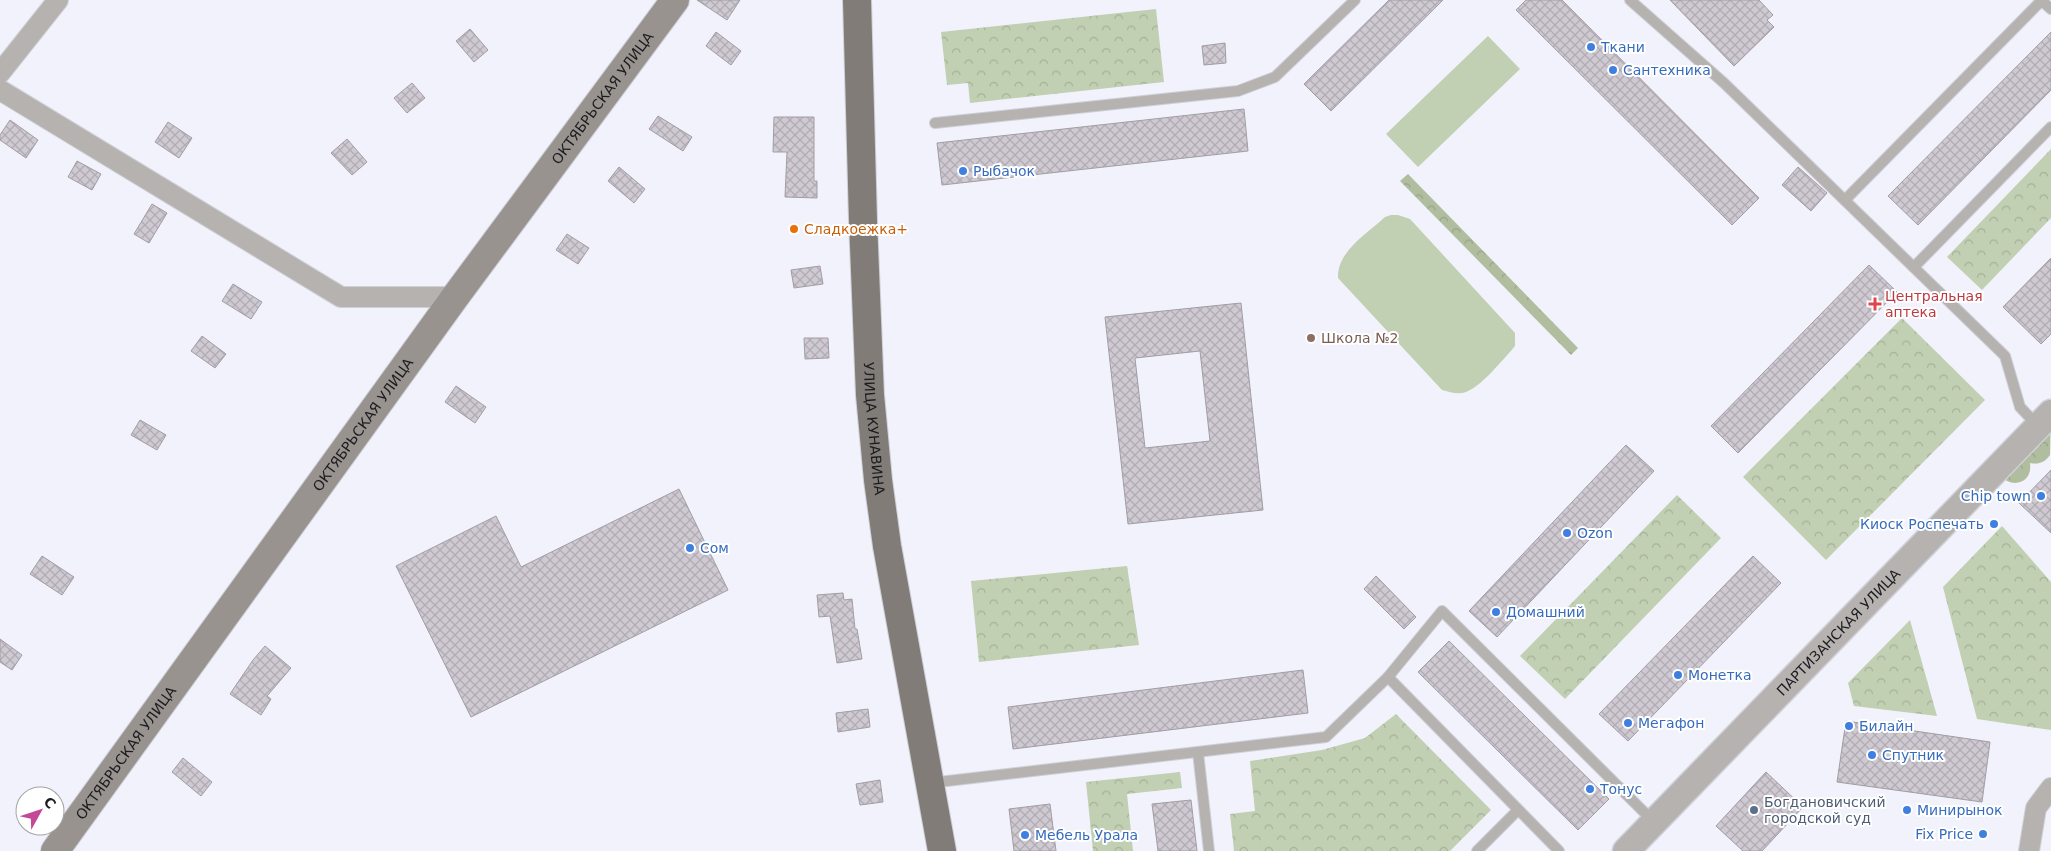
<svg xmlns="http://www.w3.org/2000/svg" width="2051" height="851" font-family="'DejaVu Sans',sans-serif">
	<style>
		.forest { fill: url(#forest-crowns) }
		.park { fill: url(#park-crowns) }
		.garden { fill: #c1cfb2 }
		.building { fill: url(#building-cross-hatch); stroke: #a29da4; fill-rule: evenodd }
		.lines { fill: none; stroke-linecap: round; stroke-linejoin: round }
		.service-casing { stroke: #cfd0d8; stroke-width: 12 }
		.minor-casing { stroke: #cfd0d8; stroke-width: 22 }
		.tertiary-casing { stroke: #cfd0d8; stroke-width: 29 }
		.secondary-casing { stroke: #cfd0d8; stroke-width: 30 }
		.primary-casing { stroke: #cfd0d8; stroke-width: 30 }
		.service { stroke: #b6b2b0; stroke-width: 10 }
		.minor { stroke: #b6b2b0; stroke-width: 20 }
		.tertiary { stroke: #b6b2b0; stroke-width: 26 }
		.secondary { stroke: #98938f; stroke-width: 28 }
		.primary { stroke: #827c78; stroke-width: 28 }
		.shop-dot { fill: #3f7fe0; stroke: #fff; stroke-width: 2 }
		.food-dot { fill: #e8710a; stroke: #fff; stroke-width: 2 }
		.health-dot { fill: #e0444e; stroke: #fff; stroke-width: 2 }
		.education-dot { fill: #8d6e63; stroke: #fff; stroke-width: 2 }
		.service-dot { fill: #5c6f8a; stroke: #fff; stroke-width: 2 }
		.labels { text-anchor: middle; stroke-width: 4; stroke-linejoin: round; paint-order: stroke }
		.shop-label { font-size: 14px; fill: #366cbe; stroke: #fff; text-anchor: start }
		.street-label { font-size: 14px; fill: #1c1c1f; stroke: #fff }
		.food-label { font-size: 14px; fill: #c56008; stroke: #fff; text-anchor: start }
		.health-label { font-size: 14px; fill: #be3a42; stroke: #fff; text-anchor: start }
		.education-label { font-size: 14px; fill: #785e54; stroke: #fff; text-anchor: start }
		.service-label { font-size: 14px; fill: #4e5e75; stroke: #fff; text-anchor: start }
	</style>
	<defs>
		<pattern id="forest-crowns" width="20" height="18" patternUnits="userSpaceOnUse" patternTransform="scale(1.25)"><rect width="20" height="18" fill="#b0be9f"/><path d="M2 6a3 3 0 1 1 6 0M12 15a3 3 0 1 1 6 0" fill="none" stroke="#97a388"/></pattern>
		<pattern id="park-crowns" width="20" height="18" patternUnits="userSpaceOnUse" patternTransform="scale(1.25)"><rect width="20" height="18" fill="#c1cfb2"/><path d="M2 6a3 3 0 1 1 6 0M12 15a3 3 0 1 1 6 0" fill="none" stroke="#a5b199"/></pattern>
		<pattern id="building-cross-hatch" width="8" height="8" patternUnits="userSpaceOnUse" patternTransform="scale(1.25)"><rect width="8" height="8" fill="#cfc9d1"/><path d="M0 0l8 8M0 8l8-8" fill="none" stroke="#b1acb3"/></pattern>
	</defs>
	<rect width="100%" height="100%" fill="#f1f2fb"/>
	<g class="forest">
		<path d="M1408,174L1578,348L1571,355L1400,181Z"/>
		<path d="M2051,408L2050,455C2045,462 2039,465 2030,463C2033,484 2011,489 2000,475Z"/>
	</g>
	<g class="park">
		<path d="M1156,9L1164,82L970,103L968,83L947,85L941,32Z"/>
		<path d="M2051,149V218L1982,290L1947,257Z"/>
		<path d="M1902,318L1985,400L1826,560L1743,477Z"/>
		<path d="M1677,495L1721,538L1565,699L1520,656Z"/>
		<path d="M2002,526L2051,582V730L1977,719L1943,587Z"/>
		<path d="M1127,566L1139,645L979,662L971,581Z"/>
		<path d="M1910,620L1937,716L1854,706L1848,683Z"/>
		<path d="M1396,714L1491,810L1450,851H1234L1230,814L1255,811L1250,761L1322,750L1365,738Z"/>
		<path d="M1180,772L1182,788L1127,794L1133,851H1093L1086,782Z"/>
	</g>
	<g class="garden">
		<path d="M1488,36L1520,69L1418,167L1386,134Z"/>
		<path d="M1391,215H1398L1410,219L1515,333V346L1510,352C1499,364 1480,387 1466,392C1458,395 1450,392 1442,390L1338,278C1337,251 1367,234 1385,217Z"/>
	</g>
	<g class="building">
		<path d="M697,0H740L727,20Z"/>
		<path d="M1389,0H1443L1331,111L1304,84Z"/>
		<path d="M1526,0H1562L1759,198L1732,225L1516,10Z"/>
		<path d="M1670,0H1759L1773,15L1767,20L1774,27L1734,66Z"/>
		<path d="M470,29L488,50L474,62L456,41Z"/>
		<path d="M716,32L741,51L731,65L706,46Z"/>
		<path d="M2051,32V90L1918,225L1888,196Z"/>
		<path d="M1225,43L1226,63L1204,65L1202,46Z"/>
		<path d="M412,83L425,98L407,113L394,98Z"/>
		<path d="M1244,109L1248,151L942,185L937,143Z"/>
		<path d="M658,116L692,137L683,151L649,129Z"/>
		<path d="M774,117H814V181H817V198L785,197L787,152H773Z"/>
		<path d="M10,120L38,140L26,158L0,140V135Z"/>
		<path d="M168,122L192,138L179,158L155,142Z"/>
		<path d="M347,139L367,162L352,175L331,153Z"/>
		<path d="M77,161L101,174L92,190L68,177Z"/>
		<path d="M619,167L645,189L634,203L608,181Z"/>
		<path d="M1798,167L1827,193L1811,211L1782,185Z"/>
		<path d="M152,204L167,213L149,243L134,234Z"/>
		<path d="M567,234L589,248L578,264L556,250Z"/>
		<path d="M2051,258V334L2041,344L2003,307Z"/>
		<path d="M1869,265L1897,292L1738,453L1711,426Z"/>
		<path d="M820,266L823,284L794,288L791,270Z"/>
		<path d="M233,284L262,302L251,319L222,301Z"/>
		<path d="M1241,303L1263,510L1128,524L1105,317ZM1200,351L1210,441L1145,448L1135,358Z"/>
		<path d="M202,336L226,354L215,368L191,351Z"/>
		<path d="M804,338H828L829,358L805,359Z"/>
		<path d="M456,386L486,407L475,423L445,402Z"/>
		<path d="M140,420L166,435L157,450L131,435Z"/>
		<path d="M1626,445L1654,471L1497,637L1469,611Z"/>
		<path d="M2051,470V533L2019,503Z"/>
		<path d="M679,489L728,590L471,717L396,566L496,516L521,567Z"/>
		<path d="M42,556L74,577L62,595L30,574Z"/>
		<path d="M1753,556L1781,583L1628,741L1599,714Z"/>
		<path d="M1376,576L1416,617L1404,629L1364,589Z"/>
		<path d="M843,593L844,600L852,599L855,629H857L862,659L837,663L830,616L819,617L817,595Z"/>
		<path d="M0,639L22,655L12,670L0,662Z"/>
		<path d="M1449,641L1609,799L1578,830L1418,672Z"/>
		<path d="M265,646L291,668L267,696L271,699L261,715L230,694L253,660Z"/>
		<path d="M1303,670L1308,713L1013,749L1008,707Z"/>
		<path d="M868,709L870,727L838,732L836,713Z"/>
		<path d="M1846,721L1990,742L1982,802L1837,782Z"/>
		<path d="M183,758L212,782L201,796L172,772Z"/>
		<path d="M1766,772L1803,807L1762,851H1743L1716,826Z"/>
		<path d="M880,780L883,802L860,805L856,784Z"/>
		<path d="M1191,800L1197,851H1158L1152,804Z"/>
		<path d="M1050,804L1056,851H1014L1009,809Z"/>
	</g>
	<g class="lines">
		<g class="service-casing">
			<g id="service">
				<path d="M1630,0L1724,83L2005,356L2020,407L2038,426"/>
				<path d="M2042,1L2051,9"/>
				<path d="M935,123L1238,91L1275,77L1355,0"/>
				<path d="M1845,200L2042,0"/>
				<path d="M1914,267L2051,127"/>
				<path d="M1388,677L1559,851"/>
				<path d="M1198,752L1209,851"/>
				<path d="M930,783L1326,737L1388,677L1442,611L1653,821"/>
				<path d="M1477,851L1518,810"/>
			</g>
		</g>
		<g class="minor-casing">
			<g id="minor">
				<path d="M0,73L58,0"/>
				<path d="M0,90L341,297H455"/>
				<path d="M2029,851L2036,808L2051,788"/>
			</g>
		</g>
		<g class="tertiary-casing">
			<g id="tertiary">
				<path id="s1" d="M1626,851L2051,413"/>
			</g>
		</g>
		<g class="secondary-casing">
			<g id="secondary">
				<path id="s2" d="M55,851L455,297L675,0"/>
			</g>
		</g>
		<g class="primary-casing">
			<g id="primary">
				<path id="s3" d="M857,0L863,221L870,395L878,480L887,546L942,851"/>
			</g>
		</g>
		<use href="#service" class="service"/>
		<use href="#minor" class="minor"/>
		<use href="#tertiary" class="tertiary"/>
		<use href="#secondary" class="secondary"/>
		<use href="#primary" class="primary"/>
	</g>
	<g class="shop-dot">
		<circle cx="1591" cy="47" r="5"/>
		<circle cx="1613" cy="70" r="5"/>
		<circle cx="963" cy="171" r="5"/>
		<circle cx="2041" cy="496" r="5"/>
		<circle cx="1994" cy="524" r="5"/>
		<circle cx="1567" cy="533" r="5"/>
		<circle cx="690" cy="548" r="5"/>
		<circle cx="1496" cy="612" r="5"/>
		<circle cx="1678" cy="675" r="5"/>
		<circle cx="1628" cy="723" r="5"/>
		<circle cx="1849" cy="726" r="5"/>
		<circle cx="1872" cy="755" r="5"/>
		<circle cx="1590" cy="789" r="5"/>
		<circle cx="1907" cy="810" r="5"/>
		<circle cx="1983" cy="834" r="5"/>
		<circle cx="1025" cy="835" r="5"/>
	</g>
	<circle class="food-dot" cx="794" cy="229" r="5"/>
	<path class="health-dot" d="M1872.5 296.5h5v5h5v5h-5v5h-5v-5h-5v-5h5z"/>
	<circle class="education-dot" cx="1311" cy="338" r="5"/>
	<circle class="service-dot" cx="1754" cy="810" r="5"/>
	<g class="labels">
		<g class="shop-label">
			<text x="1601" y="52">Ткани</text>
			<text x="1623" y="75">Сантехника</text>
			<text x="973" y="176">Рыбачок</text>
			<text x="2031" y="501" text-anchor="end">Chip town</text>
			<text x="1984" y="529" text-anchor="end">Киоск Роспечать</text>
			<text x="1577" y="538">Ozon</text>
			<text x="700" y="553">Сом</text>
			<text x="1506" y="617">Домашний</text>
			<text x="1688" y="680">Монетка</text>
			<text x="1638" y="728">Мегафон</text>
			<text x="1859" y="731">Билайн</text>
			<text x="1882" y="760">Спутник</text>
			<text x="1600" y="794">Тонус</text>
			<text x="1917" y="815">Минирынок</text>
			<text x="1973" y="839" text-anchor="end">Fix Price</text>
			<text x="1035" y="840">Мебель Урала</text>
		</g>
		<g class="street-label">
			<text dy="5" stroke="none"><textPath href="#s2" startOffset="931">ОКТЯБРЬСКАЯ УЛИЦА</textPath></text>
			<text dy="5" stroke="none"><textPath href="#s2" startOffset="526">ОКТЯБРЬСКАЯ УЛИЦА</textPath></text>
			<text dy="5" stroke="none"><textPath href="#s3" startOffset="429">УЛИЦА КУНАВИНА</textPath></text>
			<text dy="5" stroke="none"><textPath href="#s1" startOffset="305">ПАРТИЗАНСКАЯ УЛИЦА</textPath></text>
			<text dy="5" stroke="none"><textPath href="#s2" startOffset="121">ОКТЯБРЬСКАЯ УЛИЦА</textPath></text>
		</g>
		<g class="food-label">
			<text x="804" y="234">Сладкоежка+</text>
		</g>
		<g class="health-label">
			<text x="1885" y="301">Центральная<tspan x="1885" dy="16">аптека</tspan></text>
		</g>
		<g class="education-label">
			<text x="1321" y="343">Школа №2</text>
		</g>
		<g class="service-label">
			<text x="1764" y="807">Богдановичский<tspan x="1764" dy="16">городской суд</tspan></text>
		</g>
	</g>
	<g transform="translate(40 811) rotate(50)"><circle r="24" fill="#ffffff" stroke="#a4a4a5"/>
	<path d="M0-4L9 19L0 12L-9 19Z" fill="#c34898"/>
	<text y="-8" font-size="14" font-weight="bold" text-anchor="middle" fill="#1c1c1f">С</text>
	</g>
</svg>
